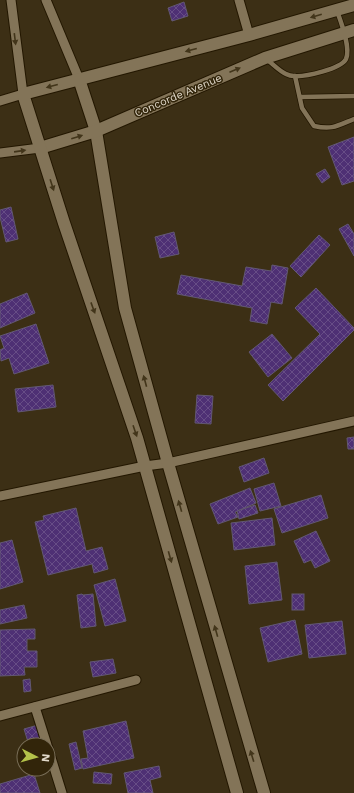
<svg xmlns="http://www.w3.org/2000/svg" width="354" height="793" font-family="'Work Sans',sans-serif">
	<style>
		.building { fill: url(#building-cross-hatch); stroke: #625873 }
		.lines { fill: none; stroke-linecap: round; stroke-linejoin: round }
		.lane-casing { stroke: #231700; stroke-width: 6 }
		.street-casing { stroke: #231700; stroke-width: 11 }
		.secondary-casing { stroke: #231700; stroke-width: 14 }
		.lane { stroke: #837458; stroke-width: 4.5 }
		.street { stroke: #837458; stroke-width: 9 }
		.secondary { stroke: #837458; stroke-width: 12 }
		.oneway { fill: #42351a }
		.labels { text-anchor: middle; stroke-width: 3; stroke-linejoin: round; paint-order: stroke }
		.street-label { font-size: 11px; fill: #e1d9ca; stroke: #32250a }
	</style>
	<defs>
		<pattern id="building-cross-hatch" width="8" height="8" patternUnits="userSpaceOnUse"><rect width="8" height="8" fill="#4e3074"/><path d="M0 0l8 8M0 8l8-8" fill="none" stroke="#674d86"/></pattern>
	</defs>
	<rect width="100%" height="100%" fill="#3c2f15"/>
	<g class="building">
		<path d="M184,2L188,16L172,21L168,8Z"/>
		<path d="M354,137V181L342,185L328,147Z"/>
		<path d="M325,169L330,177L322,183L316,174Z"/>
		<path d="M11,207L18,239L6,242L0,217V210Z"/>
		<path d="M348,224L354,234V256L339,229Z"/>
		<path d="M174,232L179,254L160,258L155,237Z"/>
		<path d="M319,235L330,245L301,277L290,266Z"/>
		<path d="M272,265L288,268L282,304L271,302L267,324L250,321L252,308L177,294L181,275L242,286L246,267L271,271Z"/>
		<path d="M316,288L354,328V330L283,401L268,385L320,334L295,308Z"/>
		<path d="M27,293L35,313L0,328V304Z"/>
		<path d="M36,324L49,363L14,374L9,358L1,361L0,350L4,348L0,336Z"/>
		<path d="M272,334L292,358L268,377L249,352Z"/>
		<path d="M53,385L56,407L18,412L15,389Z"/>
		<path d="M197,395L213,396L211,424L195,423Z"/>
		<path d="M354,437V449H348L347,438Z"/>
		<path d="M264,458L269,473L244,482L239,467Z"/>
		<path d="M274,483L281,506L260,511L254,489Z"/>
		<path d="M250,488L256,503L235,512L238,517L218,524L210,504Z"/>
		<path d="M321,495L328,518L282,533L274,509Z"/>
		<path d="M255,505L258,513L239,519L237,511Z"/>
		<path d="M76,508L86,551L102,547L108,569L94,573L92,564L48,575L35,522L44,520L43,516Z"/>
		<path d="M272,518L275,545L234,550L231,523Z"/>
		<path d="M316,531L330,561L315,568L311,560L304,563L294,541Z"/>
		<path d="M12,540L23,582L0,589V543Z"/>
		<path d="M277,562L282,600L249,604L245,566Z"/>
		<path d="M115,579L126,621L105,626L94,585Z"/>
		<path d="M82,594L83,595L93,594L96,626L81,628L77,595Z"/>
		<rect x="292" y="594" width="12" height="16"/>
		<path d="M24,605L27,618L0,624V610Z"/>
		<path d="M295,620L302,654L268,662L260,628Z"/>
		<path d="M342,621L346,654L309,658L305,625Z"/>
		<path d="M35,629V639H27V651H37V667H24L25,675L0,676V630Z"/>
		<path d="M113,659L116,673L93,677L90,662Z"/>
		<path d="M30,679L31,691L24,692L23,680Z"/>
		<path d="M126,721L134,758L83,769L81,759L88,758L83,731Z"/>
		<path d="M38,725L43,743L29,745L24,729Z"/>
		<path d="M76,742L82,768L75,770L69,744Z"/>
		<path d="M159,766L161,777L150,780L153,793H128L124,773Z"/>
		<path d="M94,772L112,774L111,784L93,783Z"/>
		<path d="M34,774L40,793H0V784Z"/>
	</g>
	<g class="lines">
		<g class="lane-casing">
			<g id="lane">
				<path d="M266,59C272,63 279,71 286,74C288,75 292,76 294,76C305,77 341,69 346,59C351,48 341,22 337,11"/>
				<path d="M295,76L302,108L314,126C332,130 337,126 354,119"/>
				<path d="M300,97L354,96"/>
			</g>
		</g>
		<g class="street-casing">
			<g id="street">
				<path d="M46,0L79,79"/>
				<path d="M239,0L249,35"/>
				<path d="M0,101L23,94L11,0"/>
				<path d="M0,153L40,148"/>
				<path d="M0,496L145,466L168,463L354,421"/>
				<path d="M35,707L47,745"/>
				<path d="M0,716L136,680"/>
				<path d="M48,748L62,793"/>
			</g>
		</g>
		<g class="secondary-casing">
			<g id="secondary">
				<path d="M79,79L96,131L125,308L168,463L264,793"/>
				<path d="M40,148L96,131L265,58L354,30"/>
				<path d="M237,793L137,438L64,223L23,94L249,35L354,5"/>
			</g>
		</g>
		<use href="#lane" class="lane"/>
		<use href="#street" class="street"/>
		<use href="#secondary" class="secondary"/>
	</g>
	<defs><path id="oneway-solid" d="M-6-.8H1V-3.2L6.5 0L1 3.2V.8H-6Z"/></defs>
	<g class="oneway">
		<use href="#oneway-solid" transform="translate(316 16) rotate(164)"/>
		<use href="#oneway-solid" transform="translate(15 39) rotate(83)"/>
		<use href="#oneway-solid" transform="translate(191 50) rotate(165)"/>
		<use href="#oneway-solid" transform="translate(235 70) rotate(-23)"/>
		<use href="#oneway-solid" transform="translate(52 86) rotate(165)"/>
		<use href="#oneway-solid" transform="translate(77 137) rotate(-17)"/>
		<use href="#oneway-solid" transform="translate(20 151) rotate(-8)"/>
		<use href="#oneway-solid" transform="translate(52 185) rotate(72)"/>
		<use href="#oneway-solid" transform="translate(93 308) rotate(70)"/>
		<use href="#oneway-solid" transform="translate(145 381) rotate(-105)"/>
		<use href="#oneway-solid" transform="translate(135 431) rotate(71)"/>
		<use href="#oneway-solid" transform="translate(180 506) rotate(-106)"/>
		<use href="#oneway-solid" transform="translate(170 557) rotate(74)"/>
		<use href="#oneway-solid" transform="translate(216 631) rotate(-106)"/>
		<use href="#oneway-solid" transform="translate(252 756) rotate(-107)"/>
	</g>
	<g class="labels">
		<g class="street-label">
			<text transform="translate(178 95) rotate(-23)" y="4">Concorde Avenue</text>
		</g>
	</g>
	<g transform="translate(36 757) rotate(96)"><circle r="19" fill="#32250a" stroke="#786d57"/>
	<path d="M0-3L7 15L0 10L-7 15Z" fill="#b4c24a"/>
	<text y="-6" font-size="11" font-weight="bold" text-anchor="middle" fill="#e1d9ca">N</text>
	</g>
</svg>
